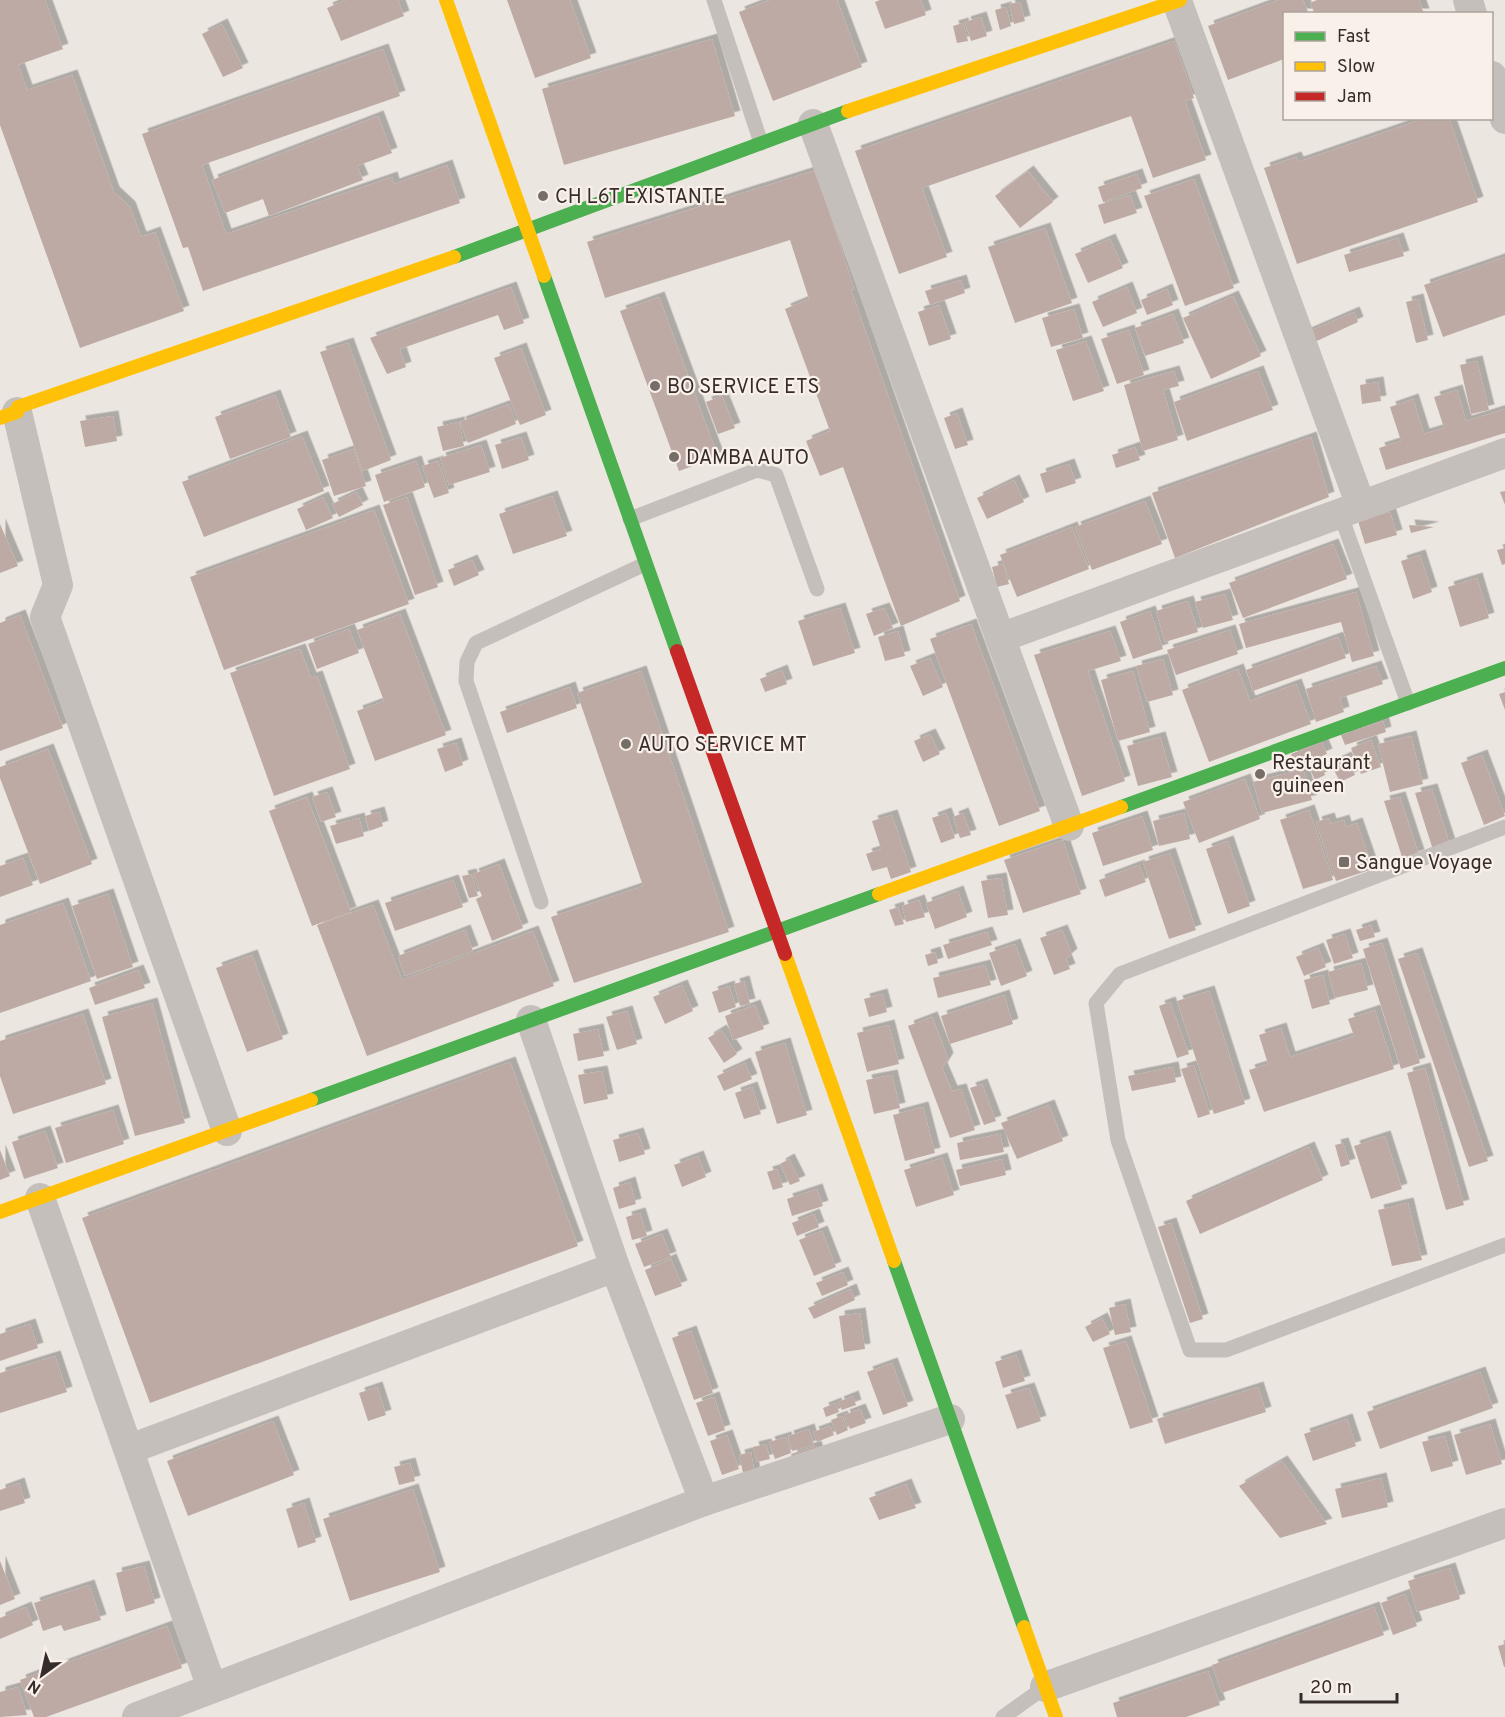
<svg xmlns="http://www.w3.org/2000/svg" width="1505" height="1717" font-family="Overpass,sans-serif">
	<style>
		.building { fill: #beaaa4; filter: url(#shadow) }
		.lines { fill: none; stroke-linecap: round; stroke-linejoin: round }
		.lane { stroke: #c5bfbb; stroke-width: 15 }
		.street { stroke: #c5bfbb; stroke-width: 30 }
		.fast { stroke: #4caf50; stroke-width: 14 }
		.slow { stroke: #ffc107; stroke-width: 14 }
		.jam { stroke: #c62828; stroke-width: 14 }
		.poi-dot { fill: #766d69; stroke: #f8f0e9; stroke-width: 2 }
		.labels { text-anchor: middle; stroke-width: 4.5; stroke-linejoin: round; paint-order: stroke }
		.poi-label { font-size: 20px; fill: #362c29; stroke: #f8f0e9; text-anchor: start }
	</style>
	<defs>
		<filter id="shadow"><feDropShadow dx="5.5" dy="-5.5" stdDeviation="0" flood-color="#0004"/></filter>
	</defs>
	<rect width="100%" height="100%" fill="#ece6e1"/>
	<g class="building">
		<path d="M0,0H45L63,49L18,65L27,90L72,75L114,192L130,207L141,237L155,232L184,311L80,348L0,125Z"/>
		<path d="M346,0H398L404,16L341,41L327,8Z"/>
		<path d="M507,0H570L591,58L535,78Z"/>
		<path d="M770,0H837L862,67L773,101L739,12Z"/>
		<path d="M880,0H921L926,15L885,29L875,2Z"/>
		<path d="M1279,0H1303L1309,14H1284V59L1228,80L1208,26Z"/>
		<path d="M1317,0H1419L1424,14H1315L1310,3Z"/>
		<path d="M1020,2L1025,21L1014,24L1009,4Z"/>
		<path d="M1006,7L1011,26L1000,30L995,10Z"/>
		<path d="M981,17L987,36L971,41L965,22Z"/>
		<path d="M963,23L968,41L957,43L953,26Z"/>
		<path d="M222,24L243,68L223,77L202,34Z"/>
		<path d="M712,39L735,116L564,165L542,89Z"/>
		<path d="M1174,41L1194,98L1185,101L1206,160L1153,178L1131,116L922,188L947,257L899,274L855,151Z"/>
		<path d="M383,49L400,96L202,165L226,234L392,177L394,184L447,165L460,203L203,291L188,247L183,248L142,134Z"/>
		<path d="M378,116L392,153L357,166L363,180L269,216L263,199L225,213L212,180Z"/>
		<path d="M1416,118H1449L1478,202L1297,264L1264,168L1296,157L1298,162L1417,121Z"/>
		<path d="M816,170L854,289L851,290L960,601L901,626L843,467L820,476L806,441L830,431L785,309L809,299L790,240L605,298L587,242Z"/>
		<path d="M1028,171L1053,202L1020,228L995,196Z"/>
		<path d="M1137,174L1142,188L1103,202L1098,187Z"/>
		<path d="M1194,179L1234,288L1185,306L1144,196Z"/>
		<path d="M1130,195L1137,213L1104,224L1098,205Z"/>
		<path d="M1045,228L1072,303L1015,323L988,247Z"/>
		<path d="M1398,238L1404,256L1349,272L1344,255Z"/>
		<path d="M1110,239L1123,268L1088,283L1075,254Z"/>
		<path d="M1505,257V315L1443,337L1424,285Z"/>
		<path d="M961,280L965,293L930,305L925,291Z"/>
		<path d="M511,287L524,323L504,330L498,315L400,349L406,367L387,374L370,338Z"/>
		<path d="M1127,287L1137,313L1103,327L1092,302Z"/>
		<path d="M1167,289L1173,305L1147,315L1141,300Z"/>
		<path d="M1233,296L1261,356L1211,379L1183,318Z"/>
		<path d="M659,297L718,457L679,471L620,311Z"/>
		<path d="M1418,299L1428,340L1416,343L1406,302Z"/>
		<path d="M939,305L951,339L929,346L918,312Z"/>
		<path d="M1074,309L1083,338L1051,347L1042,318Z"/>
		<path d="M1354,312L1358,322L1306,346L1301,335Z"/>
		<path d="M1173,314L1184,343L1145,356L1135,328Z"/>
		<path d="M1129,330L1144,375L1117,384L1101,339Z"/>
		<path d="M1086,341L1104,391L1073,401L1056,350Z"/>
		<path d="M348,343L391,460L363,471L320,352Z"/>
		<path d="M521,348L546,415L520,425L494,358Z"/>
		<path d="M1477,361L1489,410L1471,414L1460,365Z"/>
		<path d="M1174,371L1179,386L1163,390L1178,440L1143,451L1124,385Z"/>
		<path d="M1258,371L1273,410L1187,441L1174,402Z"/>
		<path d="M1378,382L1381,401L1362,404L1360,385Z"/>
		<path d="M1457,390L1466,421L1505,409V433L1386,470L1379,448L1401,441L1390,407L1413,399L1424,434L1444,428L1434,397Z"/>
		<path d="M275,395L291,437L230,459L215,417Z"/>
		<path d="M722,396L735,428L718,434L706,402Z"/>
		<path d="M509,404L516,424L468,443L460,422Z"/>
		<path d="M957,413L968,445L955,449L944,418Z"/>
		<path d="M113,416L117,441L85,447L80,421Z"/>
		<path d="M459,422L464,446L443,451L437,427Z"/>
		<path d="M302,436L324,491L204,537L182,482Z"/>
		<path d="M521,437L529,460L502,469L495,445Z"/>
		<path d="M1311,437L1329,497L1175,558L1152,493Z"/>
		<path d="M481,445L490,472L449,485L440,458Z"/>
		<path d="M1135,447L1140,460L1116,468L1112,455Z"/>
		<path d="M354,449L366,486L334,496L322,460Z"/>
		<path d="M416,461L425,487L384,502L375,475Z"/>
		<path d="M438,461L449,493L434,498L422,466Z"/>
		<path d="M1069,464L1076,483L1046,493L1040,474Z"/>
		<path d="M1014,480L1024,502L987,519L977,498Z"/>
		<path d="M1505,491V505L1500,492Z"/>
		<path d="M357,492L363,505L339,517L332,504Z"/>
		<path d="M552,496L567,536L513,554L499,514Z"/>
		<path d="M323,497L333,518L306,530L297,509Z"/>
		<path d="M407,497L438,587L415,595L383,505Z"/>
		<path d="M1145,501L1162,544L1092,570L1075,527Z"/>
		<path d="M374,510L409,604L224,670L190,577Z"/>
		<path d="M1390,512L1397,535L1365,544L1358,521Z"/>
		<path d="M0,524L18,566L0,573Z"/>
		<path d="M1409,525L1434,527L1411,533Z"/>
		<path d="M1072,527L1089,569L1017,597L1000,555Z"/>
		<path d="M1333,544L1347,579L1243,618L1229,583Z"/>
		<path d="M1505,548V564L1502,565L1497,550Z"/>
		<path d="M1420,555L1432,592L1413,599L1401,561Z"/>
		<path d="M472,560L479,575L454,586L448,570Z"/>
		<path d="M1003,564L1009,584L997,587L992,567Z"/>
		<path d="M1477,578L1489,618L1460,627L1448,587Z"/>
		<path d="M1356,592L1374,656L1352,662L1341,622L1246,648L1239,624Z"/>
		<path d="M1225,594L1233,620L1203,628L1195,602Z"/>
		<path d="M1188,601L1198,632L1165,642L1156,611Z"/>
		<path d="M840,608L855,653L813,666L798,621Z"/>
		<path d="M884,608L893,628L874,636L866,614Z"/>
		<path d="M1150,611L1163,649L1133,659L1120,622Z"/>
		<path d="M400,614L446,735L375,761L357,711L384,701L357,630Z"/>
		<path d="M20,615L63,728L0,751V623Z"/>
		<path d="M971,624L1040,811L999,826L930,639Z"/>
		<path d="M349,629L359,653L317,669L308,644Z"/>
		<path d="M1230,630L1238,654L1176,675L1167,650Z"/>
		<path d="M898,631L905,656L885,661L878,637Z"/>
		<path d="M1110,631L1121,661L1088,671L1125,781L1082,796L1034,655Z"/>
		<path d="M1338,637L1346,658L1253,691L1246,670Z"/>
		<path d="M300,649L311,678L317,676L350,769L274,796L230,673Z"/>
		<path d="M930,658L943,687L923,696L910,666Z"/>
		<path d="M1163,659L1173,695L1147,702L1136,666Z"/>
		<path d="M1376,666L1383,684L1340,698L1344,712L1316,722L1306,689Z"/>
		<path d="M1238,669L1250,701L1296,684L1311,724L1209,762L1182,690Z"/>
		<path d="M782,670L787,684L765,692L760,679Z"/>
		<path d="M641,671L729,932L574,983L551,917L643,886L577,693Z"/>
		<path d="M1133,671L1150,732L1118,741L1101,680Z"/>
		<path d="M570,687L577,708L507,733L500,712Z"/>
		<path d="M1505,692V710L1499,694Z"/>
		<path d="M1383,721L1386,732L1345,745L1341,735Z"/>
		<path d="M930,734L940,754L923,762L914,741Z"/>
		<path d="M1411,736L1423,784L1390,792L1378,744Z"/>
		<path d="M1160,737L1172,777L1138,786L1127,746Z"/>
		<path d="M1371,740L1381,767L1361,774L1351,748Z"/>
		<path d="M1322,742L1327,754L1296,767L1291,754Z"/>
		<path d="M456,743L463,765L445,772L437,749Z"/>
		<path d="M48,749L92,864L40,884L0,778V767Z"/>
		<path d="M1482,755L1505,816L1484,825L1461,763Z"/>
		<path d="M1346,757L1355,775L1340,782L1331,764Z"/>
		<path d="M1321,764L1325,775L1315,780L1310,769Z"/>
		<path d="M1303,769L1312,800L1262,813L1253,782Z"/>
		<path d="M1245,779L1260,819L1199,843L1183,802Z"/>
		<path d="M1432,789L1450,845L1433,850L1415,793Z"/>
		<path d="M327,792L336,817L321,822L312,797Z"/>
		<path d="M307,797L351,912L312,926L269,811Z"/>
		<path d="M1400,797L1419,855L1403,860L1384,801Z"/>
		<path d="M1309,810L1333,880L1303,889L1280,820Z"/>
		<path d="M379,812L383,826L369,831L365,816Z"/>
		<path d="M946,813L955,838L941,843L932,818Z"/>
		<path d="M963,813L971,835L960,838L953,817Z"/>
		<path d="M1184,813L1190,839L1159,846L1153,821Z"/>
		<path d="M892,815L911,872L891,879L887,867L872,871L866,854L881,849L872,821Z"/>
		<path d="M1142,816L1153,850L1103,866L1092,833Z"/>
		<path d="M359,818L364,836L336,844L330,826Z"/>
		<path d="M1329,818L1331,824L1344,820L1346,827L1357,823L1373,869L1336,881L1316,822Z"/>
		<path d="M1063,840L1081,894L1023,913L1004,860Z"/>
		<path d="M1228,841L1250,906L1228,914L1206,849Z"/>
		<path d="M1170,853L1196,930L1169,939L1143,862Z"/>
		<path d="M23,858L33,885L0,897V866Z"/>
		<path d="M499,864L523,928L492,941L476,899L482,896L473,874Z"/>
		<path d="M1139,865L1146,882L1105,897L1099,880Z"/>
		<path d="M471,874L478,896L469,898L462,876Z"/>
		<path d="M1001,878L1008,915L988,918L981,881Z"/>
		<path d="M453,880L463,907L395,931L385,903Z"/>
		<path d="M958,891L967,917L935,929L926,903Z"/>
		<path d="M108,894L133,967L97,979L72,906Z"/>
		<path d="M919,900L925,917L906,922L902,906Z"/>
		<path d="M63,903L91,981L0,1013V925Z"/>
		<path d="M373,905L402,980L533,931L554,986L367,1056L317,925Z"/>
		<path d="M898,907L904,924L895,926L889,910Z"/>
		<path d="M1371,925L1375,937L1360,941L1356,930Z"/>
		<path d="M465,930L473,951L405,976L398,956Z"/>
		<path d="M1062,930L1072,954L1066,959L1070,969L1054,975L1040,938Z"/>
		<path d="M987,932L992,945L948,959L943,945Z"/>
		<path d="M1345,934L1353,958L1334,964L1326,940Z"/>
		<path d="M1382,943L1420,1063L1401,1069L1363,949Z"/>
		<path d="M1015,944L1027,976L1001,986L989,953Z"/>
		<path d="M1318,948L1326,967L1304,976L1296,957Z"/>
		<path d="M935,952L938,963L928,966L925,955Z"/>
		<path d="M1417,953L1488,1161L1469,1167L1398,959Z"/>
		<path d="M252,955L283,1039L247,1052L216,968Z"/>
		<path d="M1361,963L1368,990L1335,998L1328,972Z"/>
		<path d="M985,965L991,985L938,998L933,978Z"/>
		<path d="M138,970L145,988L95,1005L89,988Z"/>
		<path d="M1323,975L1330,1004L1312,1009L1304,980Z"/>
		<path d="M744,981L750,1004L740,1006L734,984Z"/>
		<path d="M682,985L693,1011L665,1024L653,997Z"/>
		<path d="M729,986L736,1007L719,1013L712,992Z"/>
		<path d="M1209,991L1245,1104L1214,1114L1177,1001Z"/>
		<path d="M882,994L887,1012L869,1017L864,999Z"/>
		<path d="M1004,995L1013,1024L950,1044L941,1016Z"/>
		<path d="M1170,1002L1189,1054L1177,1058L1159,1006Z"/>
		<path d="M152,1003L185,1123L135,1136L102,1017Z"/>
		<path d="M755,1005L764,1029L733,1040L725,1016Z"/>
		<path d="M1375,1010L1394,1069L1264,1112L1249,1070L1268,1064L1259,1035L1281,1028L1290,1057L1354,1036L1348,1019Z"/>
		<path d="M627,1011L637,1044L617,1050L606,1017Z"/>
		<path d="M83,1014L106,1084L13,1114L0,1076V1041Z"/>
		<path d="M932,1017L948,1058L942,1068L952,1091L961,1089L975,1130L950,1138L908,1026Z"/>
		<path d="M889,1025L899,1064L867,1072L857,1033Z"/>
		<path d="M598,1029L604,1056L578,1061L573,1034Z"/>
		<path d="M721,1030L737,1054L724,1063L708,1038Z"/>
		<path d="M785,1043L807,1115L777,1124L755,1052Z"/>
		<path d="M510,1062L578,1246L150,1403L82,1218Z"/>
		<path d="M745,1063L752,1079L724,1091L717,1076Z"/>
		<path d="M1194,1065L1210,1114L1198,1118L1181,1069Z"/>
		<path d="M1173,1067L1176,1082L1132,1091L1128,1076Z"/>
		<path d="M1425,1068L1464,1205L1446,1210L1407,1073Z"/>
		<path d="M602,1071L608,1099L584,1104L578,1075Z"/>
		<path d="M892,1075L900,1108L874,1114L866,1080Z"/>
		<path d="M982,1084L996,1121L984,1125L970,1088Z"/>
		<path d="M752,1087L761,1114L744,1119L735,1093Z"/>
		<path d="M1049,1105L1063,1141L1017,1159L1001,1123Z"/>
		<path d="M923,1107L935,1153L905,1161L893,1115Z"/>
		<path d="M113,1110L124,1144L66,1163L55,1128Z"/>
		<path d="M45,1131L58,1168L24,1179L12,1142Z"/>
		<path d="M638,1133L645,1154L619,1162L613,1140Z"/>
		<path d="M1000,1134L1004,1152L960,1160L957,1143Z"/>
		<path d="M1385,1136L1402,1189L1371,1199L1354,1146Z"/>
		<path d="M1343,1143L1350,1164L1341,1167L1335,1145Z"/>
		<path d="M1309,1147L1323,1180L1200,1234L1186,1201Z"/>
		<path d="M0,1150L10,1176L0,1180Z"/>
		<path d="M698,1156L706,1177L682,1187L674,1165Z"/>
		<path d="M942,1158L954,1195L916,1207L904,1170Z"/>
		<path d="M789,1159L800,1181L790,1185L780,1164Z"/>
		<path d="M1002,1159L1006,1175L960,1186L956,1170Z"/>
		<path d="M777,1169L783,1187L773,1190L767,1172Z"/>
		<path d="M630,1182L636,1204L619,1209L613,1188Z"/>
		<path d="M817,1189L823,1206L792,1216L787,1199Z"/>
		<path d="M1408,1203L1422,1260L1392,1266L1378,1210Z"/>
		<path d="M640,1213L647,1236L632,1240L626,1217Z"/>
		<path d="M814,1214L819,1227L797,1236L792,1223Z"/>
		<path d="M1171,1223L1203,1319L1190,1323L1158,1227Z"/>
		<path d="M822,1231L836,1267L814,1276L799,1240Z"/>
		<path d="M662,1234L671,1257L644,1267L635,1244Z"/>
		<path d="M671,1259L682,1286L655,1296L645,1270Z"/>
		<path d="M843,1272L848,1285L822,1296L816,1283Z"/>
		<path d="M851,1289L855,1300L814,1319L808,1308Z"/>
		<path d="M1125,1304L1131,1332L1115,1335L1109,1308Z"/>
		<path d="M860,1313L865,1349L844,1352L839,1316Z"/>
		<path d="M1102,1318L1110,1334L1093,1342L1085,1327Z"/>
		<path d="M30,1324L38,1348L0,1361V1334Z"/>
		<path d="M691,1331L713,1393L694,1400L672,1338Z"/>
		<path d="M1126,1341L1153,1422L1130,1429L1103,1348Z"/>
		<path d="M1016,1355L1025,1381L1003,1388L995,1362Z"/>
		<path d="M55,1356L67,1392L0,1413V1373Z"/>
		<path d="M892,1363L908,1406L883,1415L867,1372Z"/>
		<path d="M1480,1372L1493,1408L1380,1449L1367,1412Z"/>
		<path d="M377,1387L386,1415L368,1421L359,1393Z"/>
		<path d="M1258,1387L1266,1412L1165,1444L1157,1419Z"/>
		<path d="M1029,1388L1041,1421L1017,1429L1005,1395Z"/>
		<path d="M853,1396L856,1405L842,1410L838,1402Z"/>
		<path d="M714,1397L725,1430L708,1436L696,1403Z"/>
		<path d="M836,1403L839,1412L826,1417L823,1408Z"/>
		<path d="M860,1409L866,1423L850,1429L844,1415Z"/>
		<path d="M842,1416L848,1430L837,1435L831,1420Z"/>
		<path d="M1347,1419L1356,1446L1313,1461L1304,1434Z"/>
		<path d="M273,1421L294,1475L188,1516L167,1461Z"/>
		<path d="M1490,1424L1502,1464L1466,1475L1454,1435Z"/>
		<path d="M830,1426L834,1435L817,1442L813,1432Z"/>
		<path d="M809,1429L814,1445L792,1451L788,1436Z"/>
		<path d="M727,1435L739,1469L722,1475L710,1441Z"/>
		<path d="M1445,1436L1453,1466L1431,1472L1422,1442Z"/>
		<path d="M786,1437L791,1453L775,1459L769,1442Z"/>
		<path d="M766,1444L770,1459L757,1462L753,1447Z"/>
		<path d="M816,1446L819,1457L794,1464L791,1454Z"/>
		<path d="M751,1452L755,1475L744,1477L739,1455Z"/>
		<path d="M1282,1461L1327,1524L1280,1538L1239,1486Z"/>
		<path d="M410,1463L415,1481L399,1485L394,1467Z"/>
		<path d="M1381,1478L1388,1507L1342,1518L1335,1489Z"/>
		<path d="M19,1483L25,1503L0,1511V1490Z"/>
		<path d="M906,1484L916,1508L879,1520L869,1498Z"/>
		<path d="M413,1489L440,1572L350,1601L323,1519Z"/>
		<path d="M304,1503L316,1542L298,1548L286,1509Z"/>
		<path d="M0,1561L15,1599L0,1605Z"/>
		<path d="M144,1566L155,1603L126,1612L116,1573Z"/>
		<path d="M1450,1568L1460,1599L1417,1612L1408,1581Z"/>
		<path d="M89,1585L101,1620L64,1631L61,1625L43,1631L34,1603Z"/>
		<path d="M1405,1594L1417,1626L1393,1635L1381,1603Z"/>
		<path d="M26,1607L33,1625L0,1639V1618Z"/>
		<path d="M1374,1607L1384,1635L1222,1693L1212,1665Z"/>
		<path d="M167,1626L182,1668L46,1717H34L20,1680Z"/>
		<path d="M1505,1644V1667H1504L1498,1646Z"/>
		<path d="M1208,1671L1220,1705L1186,1717H1117L1113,1703Z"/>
		<path d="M18,1687L27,1715L0,1717V1692Z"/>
	</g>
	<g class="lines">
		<g class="lane">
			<path d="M714,0L761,143"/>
			<path d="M1340,513L1408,703"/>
			<path d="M630,519L757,470L776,475L817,589"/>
			<path d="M1505,827L1120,974L1096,1003L1118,1140L1190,1350H1226L1505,1245"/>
			<path d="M541,902L466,681L467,662L476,643L645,564"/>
			<path d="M1003,1717L1045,1687"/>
		</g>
		<g class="street">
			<path d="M1468,0L1472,14"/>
			<path d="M1177,1L1361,506"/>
			<path d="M1492,76L1505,119"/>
			<path d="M813,124L1069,826"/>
			<path d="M17,412L58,585L45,617L227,1131"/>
			<path d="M1000,638L1505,453"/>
			<path d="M531,1020L615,1267L704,1501"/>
			<path d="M40,1198L212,1688"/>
			<path d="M130,1449L615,1267"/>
			<path d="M1045,1687L1505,1523"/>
			<path d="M137,1717L704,1501L950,1419"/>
		</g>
		<g class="fast">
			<path d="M454,257L848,111"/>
			<path d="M544,276L677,651"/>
			<path d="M1121,807L1505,668"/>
			<path d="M311,1100L879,894"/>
			<path d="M894,1261L1024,1627"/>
		</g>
		<g class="slow">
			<path d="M446,0L544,276"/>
			<path d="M848,111L1180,0"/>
			<path d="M0,418L17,412L18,407L454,257"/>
			<path d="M879,894L1121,807"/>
			<path d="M785,954L894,1261"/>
			<path d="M0,1212L311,1100"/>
			<path d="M1024,1627L1056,1717"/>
		</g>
		<path class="jam" d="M677,651L785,954"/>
	</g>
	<g class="poi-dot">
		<circle cx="543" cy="196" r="6"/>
		<circle cx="655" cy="386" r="6"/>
		<circle cx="674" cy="457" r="6"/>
		<circle cx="626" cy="744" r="6"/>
		<circle cx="1260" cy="774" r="6"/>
		<rect x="1338" y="856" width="12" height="12" rx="3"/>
	</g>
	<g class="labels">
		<g class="poi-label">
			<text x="555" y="203">CH L6T EXISTANTE</text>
			<text x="667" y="393">BO SERVICE ETS</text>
			<text x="686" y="464">DAMBA AUTO</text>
			<text x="638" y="751">AUTO SERVICE MT</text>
			<text x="1272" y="769">Restaurant<tspan x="1272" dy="23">guineen</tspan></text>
			<text x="1356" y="869">Sangue Voyage</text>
		</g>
	</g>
	<rect x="1283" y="12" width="210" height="108" fill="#f8f0e9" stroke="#aaa29c" stroke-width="1.5"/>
	<rect x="1295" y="32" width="30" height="9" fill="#4caf50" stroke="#aaa29c" stroke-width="1.5"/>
	<text x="1337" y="42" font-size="18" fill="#362c29">Fast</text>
	<rect x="1295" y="62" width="30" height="9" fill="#ffc107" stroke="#aaa29c" stroke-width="1.5"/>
	<text x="1337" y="72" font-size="18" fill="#362c29">Slow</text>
	<rect x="1295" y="92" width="30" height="9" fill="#c62828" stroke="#aaa29c" stroke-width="1.5"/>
	<text x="1337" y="102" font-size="18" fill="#362c29">Jam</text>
	<g transform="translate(42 1675) rotate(213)" stroke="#f8f0e9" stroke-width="4.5" paint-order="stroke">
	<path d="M0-4.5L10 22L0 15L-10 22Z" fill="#362c29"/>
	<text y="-9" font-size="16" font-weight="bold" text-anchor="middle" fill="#362c29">N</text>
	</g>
	<path d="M1301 1693v9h96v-9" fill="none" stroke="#362c29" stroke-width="3"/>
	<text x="1310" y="1693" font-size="18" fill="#362c29" stroke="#f8f0e9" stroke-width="4.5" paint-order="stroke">20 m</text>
</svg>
